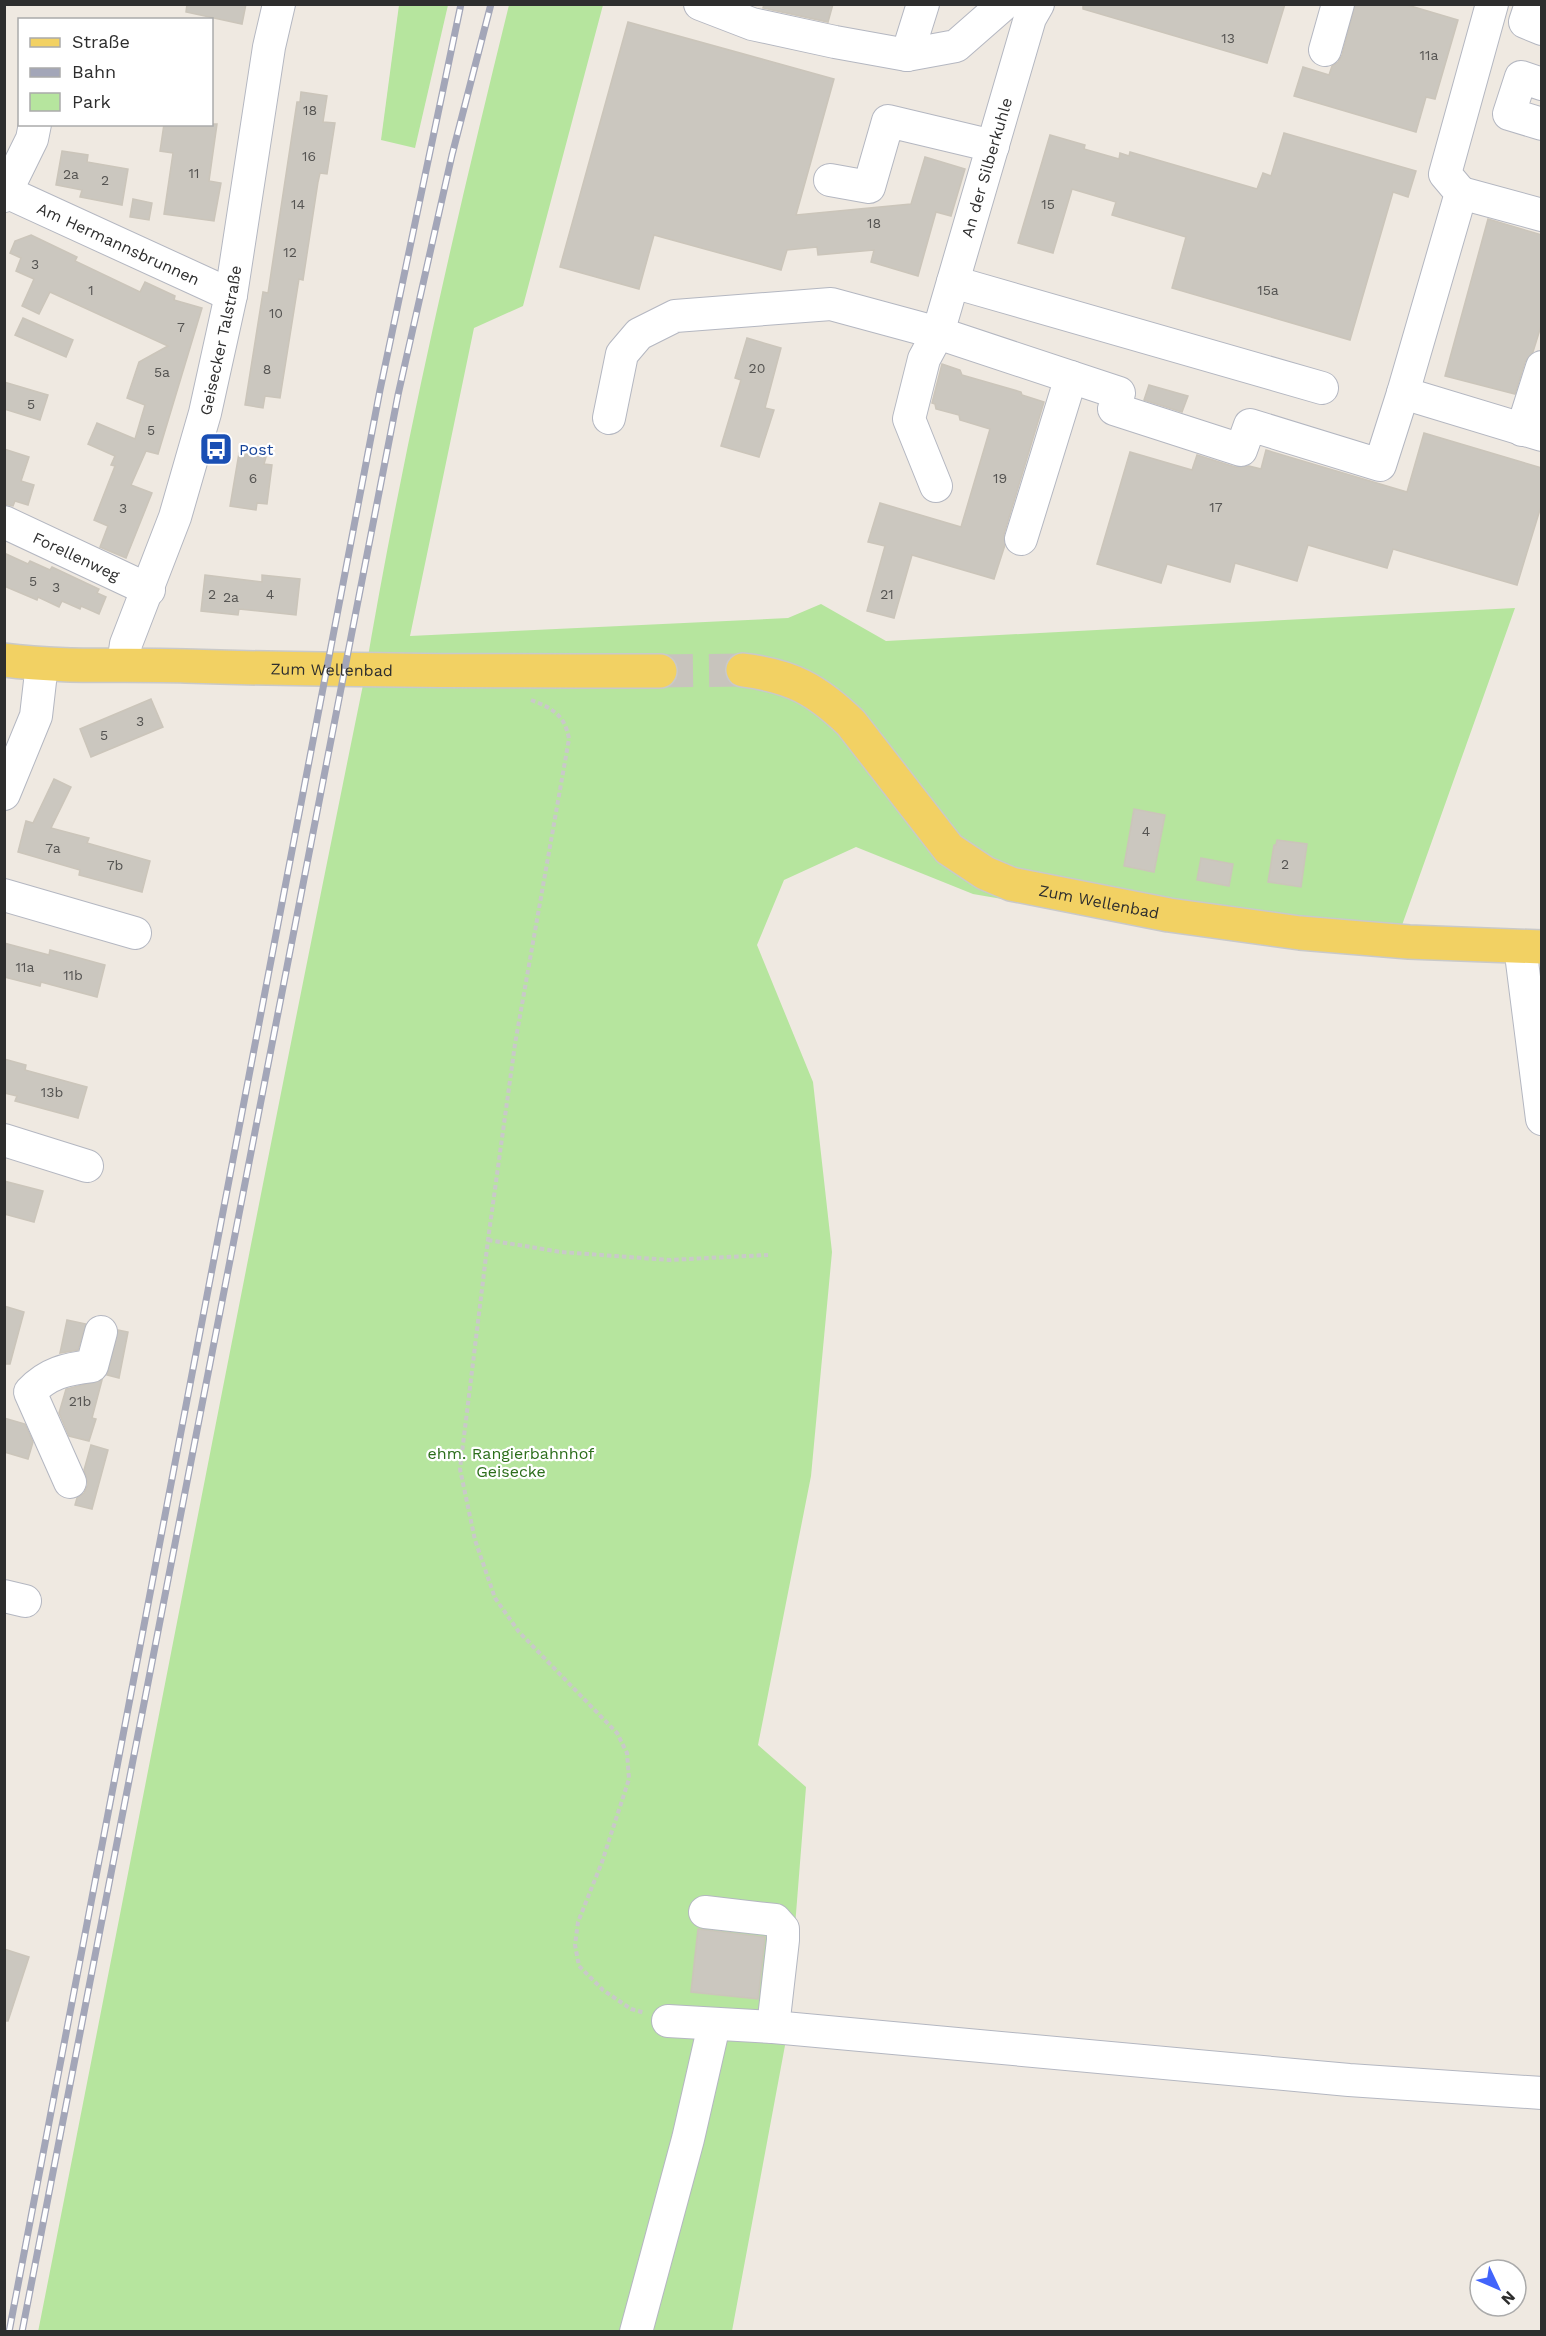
<svg xmlns="http://www.w3.org/2000/svg" width="1546" height="2336" font-family="'Work Sans',sans-serif">
	<style>
		.green { fill: #b6e59e }
		.building { fill: #cbc7bf; stroke: #cbc5ba; stroke-width: 1.5 }
		.lines { fill: none; stroke-linecap: round; stroke-linejoin: round }
		.major-tunnel { stroke: #c8c4bd; stroke-width: 33; stroke-dasharray: 33 16; stroke-linecap: butt }
		.minor-casing { stroke: #b4b7c1; stroke-width: 34 }
		.major-casing { stroke: #c9c9c9; stroke-width: 36 }
		.path { stroke: #c9c9c9; stroke-width: 4; stroke-dasharray: 4.5 3; stroke-linecap: butt }
		.minor { stroke: #fff; stroke-width: 32 }
		.major { stroke: #f2d163; stroke-width: 33 }
		.rail-casing { stroke: #a3a6b8; stroke-width: 7 }
		.rail { stroke: #fff; stroke-width: 4.5; stroke-dasharray: 14; stroke-linecap: butt }
		.labels { text-anchor: middle; stroke-width: 4.5; stroke-linejoin: round; paint-order: stroke }
		.number-label { font-size: 14px; fill: #555452 }
		.street-label { font-size: 16px; fill: #2e2e2e; stroke: #fff }
		.transit-label { font-size: 16px; fill: #164399; stroke: #fff; text-anchor: start }
		.park-label { font-size: 16px; fill: #2c6e1b; stroke: #fff }
	</style>
	<rect width="100%" height="100%" fill="#efe9e1"/>
	<g class="green">
		<path d="M399,5H448L415,148L381,140Z"/>
		<path d="M509,5H603L523,306L474,328L410,636L788,618L821,604L886,641L1515,608L1391,956L1287,948L973,894L856,847L784,880L757,945L813,1082L832,1252L811,1476L758,1745L806,1787L786,2040L732,2331L38,2332C147,1781 252,1229 364,680C402,453 454,228 509,5Z"/>
	</g>
	<g class="building">
		<path d="M187,4H246L242,24L186,12Z"/>
		<path d="M764,4H833L828,22L763,8Z"/>
		<path d="M1083,4H1285L1267,63L1083,9Z"/>
		<path d="M1355,4H1404L1458,20L1435,99L1426,97L1416,132L1294,96L1303,67L1329,75L1332,66L1338,62L1342,55Z"/>
		<path d="M628,22L834,79L796,215L911,204L925,157L965,169L951,216L936,212L918,276L871,262L874,250L818,255L817,247L787,250L781,270L654,235L639,289L560,267Z"/>
		<path d="M301,92L327,96L323,122L335,123L327,174L320,173L318,182L303,280L299,279L280,398L265,396L263,408L245,405L263,292L268,293L297,102H300Z"/>
		<path d="M164,124H217L209,181L221,183L214,221L164,214L173,153L160,151Z"/>
		<path d="M1284,133L1416,171L1408,197L1393,192L1350,340L1172,288L1186,237L1112,215L1116,202L1072,189L1053,253L1018,243L1050,135L1085,145L1084,149L1119,159L1120,153L1129,156L1130,152L1257,189L1263,173L1271,176Z"/>
		<path d="M62,151L88,155L87,162L128,169L122,205L80,197L82,190L56,185Z"/>
		<path d="M133,199L152,203L149,220L130,217Z"/>
		<path d="M1488,219L1542,235V323L1533,352L1525,362L1515,394L1445,376Z"/>
		<path d="M31,235L77,257L75,261L140,292L145,282L175,296L174,300L202,308L158,454L146,451L131,485L152,493L126,558L100,547L108,526L94,520L115,466L111,465L115,456L88,444L97,423L135,439L145,405L127,398L139,362L168,346L50,292L39,314L22,306L34,279L16,271L21,258L10,253L15,241Z"/>
		<path d="M23,318L73,340L66,357L15,335Z"/>
		<path d="M747,338L781,348L765,408L774,410L759,457L721,446L741,380L735,378Z"/>
		<path d="M942,364L960,370L962,375L1021,392L1022,395L1044,402L1004,534L1005,545L994,579L912,555L894,618L867,611L885,546L868,542L880,503L961,527L990,429L960,420L959,415L936,409L935,404L932,403Z"/>
		<path d="M4,382L48,395L40,420L4,409Z"/>
		<path d="M1149,385L1188,396L1182,412L1144,400Z"/>
		<path d="M1424,433L1542,468V503L1517,585L1393,549L1387,568L1308,545L1297,581L1235,563L1230,582L1167,564L1161,583L1097,564L1130,452L1192,470L1197,455L1235,467L1249,466L1261,469L1266,450L1407,492Z"/>
		<path d="M4,449L29,457L21,481L34,485L28,505L15,501L13,506L4,504Z"/>
		<path d="M239,453L266,457L264,464L272,465L267,504L257,503L256,510L230,506Z"/>
		<path d="M4,553L28,564L30,561L50,570L52,567L99,589L97,593L106,597L99,614L81,606L80,609L62,601L59,607L38,597L37,600L4,586Z"/>
		<path d="M205,575L262,582V575L300,579L296,615L239,609L238,615L201,611Z"/>
		<path d="M151,699L163,727L91,757L80,729Z"/>
		<path d="M54,779L71,787L51,828L89,838L87,843L150,861L142,892L79,875L80,870L18,852L26,821L33,823Z"/>
		<path d="M1134,809L1165,815L1154,872L1124,866Z"/>
		<path d="M1277,840L1307,844L1301,887L1268,882L1274,845H1276Z"/>
		<path d="M1201,858L1233,864L1229,886L1197,880Z"/>
		<path d="M4,943L49,955L50,950L105,965L97,997L41,982L40,986L4,977Z"/>
		<path d="M4,1059L26,1065L25,1070L87,1087L78,1118L15,1101L17,1096L4,1093Z"/>
		<path d="M4,1181L43,1191L34,1222L4,1214Z"/>
		<path d="M4,1306L24,1312L10,1364H4Z"/>
		<path d="M67,1320L86,1324L78,1350L60,1353Z"/>
		<path d="M118,1330L128,1332L119,1378L107,1375Z"/>
		<path d="M102,1380L92,1418L96,1419L89,1441L69,1436L59,1413L66,1389Z"/>
		<path d="M4,1418L25,1424L33,1442L28,1459L4,1452Z"/>
		<path d="M91,1445L108,1450L92,1509L75,1505L77,1498L84,1493L88,1484L84,1470Z"/>
		<path d="M698,1929L765,1937L758,1999L691,1992Z"/>
		<path d="M4,1949L29,1957L8,2021H4Z"/>
	</g>
	<g class="lines">
		<path class="major-tunnel" d="M660,671L743,670"/>
		<g class="minor-casing">
			<g id="minor">
				<path d="M700,4L752,24L835,42L907,55L956,46L1004,4"/>
				<path d="M1531,4L1525,22L1542,29"/>
				<path d="M1325,50L1338,4"/>
				<path d="M907,55L923,4"/>
				<path d="M1542,84L1521,77L1509,114L1542,124"/>
				<path d="M830,180L869,187L888,121L993,146"/>
				<path id="s1" d="M4,191L231,295"/>
				<path d="M1461,193L1542,215"/>
				<path d="M4,196L32,139L35,124"/>
				<path d="M953,282L1322,388"/>
				<path d="M1403,393L1542,435"/>
				<path d="M609,418L622,354L639,334L675,316L831,304L938,333L1119,393L1114,409L1241,450L1250,425L1380,465L1403,393L1461,193L1445,174L1492,4"/>
				<path d="M1522,430L1542,367"/>
				<path id="s2" d="M936,486L909,419L924,359L938,333L1030,18L1038,4"/>
				<path id="s3" d="M4,522L149,590"/>
				<path d="M1021,539L1071,377"/>
				<path id="s4" d="M123,665L126,644L175,517L205,413L231,295L269,47L279,4"/>
				<path d="M4,794L36,716L42,664"/>
				<path d="M4,895L135,933"/>
				<path d="M1520,946L1542,1119"/>
				<path d="M4,1140L87,1166"/>
				<path d="M70,1482L30,1392C48,1373 66,1369 92,1366L101,1332"/>
				<path d="M4,1596L25,1601"/>
				<path d="M705,1912L775,1920L783,1929V1940L773,2027"/>
				<path d="M668,2021L773,2027L1349,2080L1542,2093"/>
				<path d="M636,2332L688,2139L714,2025"/>
			</g>
		</g>
		<g class="major-casing">
			<g id="major">
				<path id="s5" d="M4,660C65,668 126,664 186,666C344,671 502,671 660,671"/>
				<path id="s6" d="M743,670C791,676 816,689 851,723L949,849L985,873L1011,884L1169,915L1300,933L1409,942L1542,947"/>
			</g>
		</g>
		<g class="path">
			<path d="M531,700C552,708 565,715 569,739L515,1044L488,1240L460,1469L475,1540L495,1598L519,1632L617,1733L627,1753L629,1779L602,1862L578,1922L575,1945L579,1966L603,1990L631,2009L645,2013"/>
			<path d="M488,1240L561,1252L669,1260L768,1255"/>
		</g>
		<use href="#minor" class="minor"/>
		<use href="#major" class="major"/>
		<g class="rail-casing">
			<g id="rail">
				<path d="M9,2332L380,390L461,4"/>
				<path d="M22,2332L398,395L452,155L491,4"/>
			</g>
		</g>
		<use href="#rail" class="rail"/>
	</g>
	<defs>
		<g id="bus-square" transform="scale(1.725)"><rect x="-9" y="-9" width="18" height="18" rx="4" fill="#1a4fb4" stroke="#fff"/><path d="M-5-6H5V4H4V6H2V4H-2V6H-4V4H-5ZM-3.5-4V0h7V-4ZM-3.5 1.2v1.5H-2V1.2ZM2 1.2v1.5H3.5V1.2Z" fill="#fff"/></g>
	</defs>
	<g fill-rule="evenodd">
		<use href="#bus-square" x="216" y="449"/>
	</g>
	<g class="labels">
		<g class="number-label">
			<text x="1228" y="43">13</text>
			<text x="1429" y="60">11a</text>
			<text x="310" y="115">18</text>
			<text x="309" y="161">16</text>
			<text x="194" y="178">11</text>
			<text x="71" y="179">2a</text>
			<text x="105" y="185">2</text>
			<text x="298" y="209">14</text>
			<text x="1048" y="209">15</text>
			<text x="874" y="228">18</text>
			<text x="290" y="257">12</text>
			<text x="35" y="269">3</text>
			<text x="91" y="295">1</text>
			<text x="1268" y="295">15a</text>
			<text x="276" y="318">10</text>
			<text x="181" y="332">7</text>
			<text x="757" y="373">20</text>
			<text x="267" y="374">8</text>
			<text x="162" y="377">5a</text>
			<text x="31" y="409">5</text>
			<text x="151" y="435">5</text>
			<text x="253" y="483">6</text>
			<text x="1000" y="483">19</text>
			<text x="1216" y="512">17</text>
			<text x="123" y="513">3</text>
			<text x="33" y="586">5</text>
			<text x="56" y="592">3</text>
			<text x="212" y="599">2</text>
			<text x="270" y="599">4</text>
			<text x="887" y="599">21</text>
			<text x="231" y="602">2a</text>
			<text x="140" y="726">3</text>
			<text x="104" y="740">5</text>
			<text x="1146" y="836">4</text>
			<text x="53" y="853">7a</text>
			<text x="1285" y="869">2</text>
			<text x="115" y="870">7b</text>
			<text x="25" y="972">11a</text>
			<text x="73" y="980">11b</text>
			<text x="52" y="1097">13b</text>
			<text x="80" y="1406">21b</text>
		</g>
		<g class="street-label">
			<text dy="6" stroke="none"><textPath href="#s2" startOffset="336">An der Silberkuhle</textPath></text>
			<text dy="6" stroke="none"><textPath href="#s1" startOffset="126">Am Hermannsbrunnen</textPath></text>
			<text dy="6" stroke="none"><textPath href="#s4" startOffset="340">Geisecker Talstraße</textPath></text>
			<text dy="6" stroke="none"><textPath href="#s3" startOffset="80">Forellenweg</textPath></text>
			<text dy="6" stroke="none"><textPath href="#s5" startOffset="328">Zum Wellenbad</textPath></text>
			<text dy="6" stroke="none"><textPath href="#s6" startOffset="444">Zum Wellenbad</textPath></text>
		</g>
		<g class="transit-label">
			<text x="239" y="455">Post</text>
		</g>
		<g class="park-label">
			<text x="511" y="1459">ehm. Rangierbahnhof<tspan x="511" dy="18">Geisecke</tspan></text>
		</g>
	</g>
	<rect width="1546" height="2336" fill="none" stroke="#2e2e2e" stroke-width="12"/>
	<rect x="18" y="18" width="195" height="108" fill="#ffffff" stroke="#ababab" stroke-width="1.5"/>
	<rect x="30" y="38" width="30" height="9" fill="#f2d163" stroke="#ababab" stroke-width="1.5"/>
	<text x="72" y="48" font-size="18" fill="#2e2e2e">Straße</text>
	<rect x="30" y="68" width="30" height="9" fill="#a3a6b8" stroke="#ababab" stroke-width="1.5"/>
	<text x="72" y="78" font-size="18" fill="#2e2e2e">Bahn</text>
	<rect x="30" y="93" width="30" height="18" fill="#b6e59e" stroke="#ababab" stroke-width="1.5"/>
	<text x="72" y="108" font-size="18" fill="#2e2e2e">Park</text>
	<g transform="translate(1498 2288) rotate(134)"><circle r="28" fill="#ffffff" stroke="#ababab" stroke-width="1.5"/>
	<path d="M0-4.5L10 22L0 15L-10 22Z" fill="#4264fb"/>
	<text y="-9" font-size="16" font-weight="bold" text-anchor="middle" fill="#2e2e2e">N</text>
	</g>
</svg>
